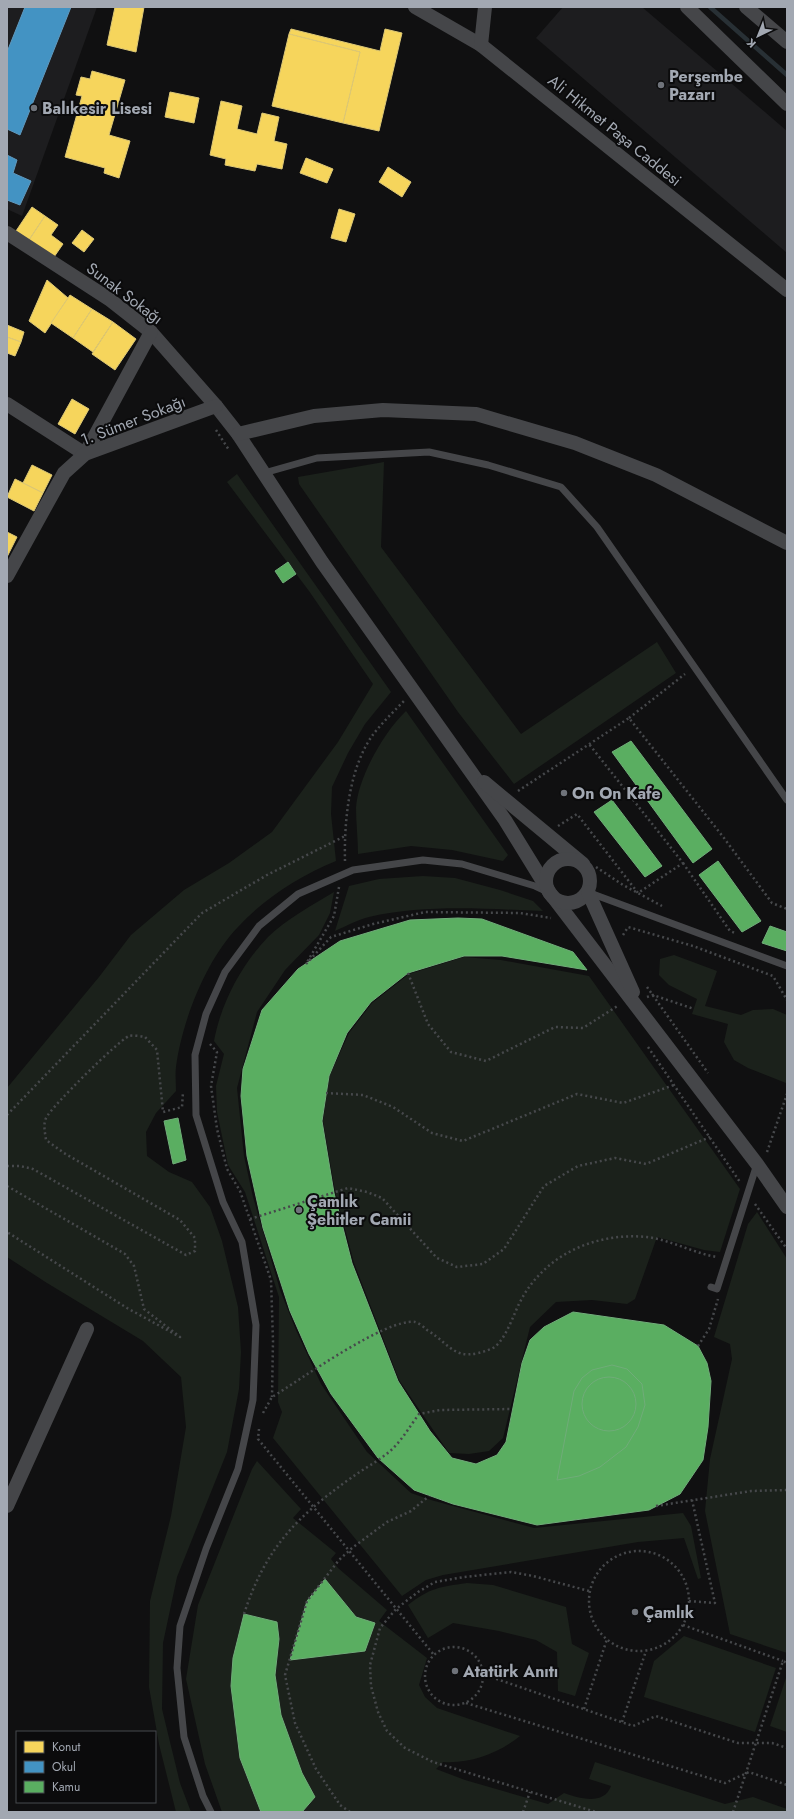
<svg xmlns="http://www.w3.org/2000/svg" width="794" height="1819" font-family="Jost,sans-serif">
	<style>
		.built { fill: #1d1d1f }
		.green { fill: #1b211b }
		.homes { fill: #f6d55c; stroke: #ddc876 }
		.schools { fill: #4393c3; stroke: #6099be }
		.public { fill: #5aae61; stroke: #70ac79 }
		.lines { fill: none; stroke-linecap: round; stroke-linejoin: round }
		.stream { stroke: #283035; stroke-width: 4.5 }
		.path { stroke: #46484b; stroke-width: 2.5; stroke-dasharray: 2 3; stroke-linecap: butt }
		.lane { stroke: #454649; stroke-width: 7 }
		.street { stroke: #454649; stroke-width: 14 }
		.poi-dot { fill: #6f737a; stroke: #0b0b0c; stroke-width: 1.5 }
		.labels { text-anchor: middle; stroke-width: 4; stroke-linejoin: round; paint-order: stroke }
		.poi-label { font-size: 16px; font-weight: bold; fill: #a2a8b2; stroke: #0b0b0c; text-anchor: start }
		.street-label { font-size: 16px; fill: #a2a8b2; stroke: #0b0b0c }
	</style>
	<rect width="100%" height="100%" fill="#101011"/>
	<g class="built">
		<path d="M7,7H97L22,216L7,209Z"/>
		<path d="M563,7H642L787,131V253L536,38Z"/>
	</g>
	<g class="green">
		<path d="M384,462L381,547L521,734L657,642L676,673L514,784L458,712L299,484L298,477Z"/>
		<path d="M237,474L391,692L365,724L348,753L332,787L331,814L336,861C299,876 265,898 238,927C206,960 182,1021 176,1067C175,1075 176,1083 176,1091L156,1113L146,1132L147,1156L169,1172L192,1182L210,1207L222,1241L238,1307L241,1352L239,1389L227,1452L177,1577L163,1643L162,1709L180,1783L191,1812H176L159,1744L149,1687L150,1601L171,1516L186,1427L181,1377L143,1341L47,1283L7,1257V1088L99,977L131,935L184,890L229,863L272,832L338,742L373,684L309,591L227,482Z"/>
		<path d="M406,711L508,855L503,861L452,850L411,846L358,854C358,839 356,823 356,808C358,777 384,732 406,711Z"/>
		<path d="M423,876L455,878L500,890L533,901L543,911C485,909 426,904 369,917C357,920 346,926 335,931L349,886L379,879Z"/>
		<path d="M334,892L330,913L319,935L285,970L257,1012L237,1088L244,1156L253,1197L280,1290L296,1330L321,1384L367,1452L411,1493L431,1500L534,1528L683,1513L691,1526L701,1578L698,1579L684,1538L638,1542L443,1575L426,1580L402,1596L273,1438L282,1412L278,1402L279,1297L245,1192L228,1165L217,1112L216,1086L224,1054L214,1041C221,1003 241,965 268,937C285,920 314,904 334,892Z"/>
		<path d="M674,955L717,971L705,1006L741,1015L753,1010L773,1009L787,1015L786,1083L748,1068L734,1060L724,1042L728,1024L692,1014L697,999L669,985L659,975L660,959Z"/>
		<path d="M464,957L501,960L589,976L740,1189L720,1252L704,1250L657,1237L635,1299L627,1304L592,1300L556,1302L530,1327L503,1438L489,1451L469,1454L449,1453L399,1380L354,1263L335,1191L323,1121L329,1077L349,1033L372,1003L409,974Z"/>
		<path d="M757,1212L787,1259V1653L730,1634L705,1511L710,1459L732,1359L730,1344L714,1337L748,1224Z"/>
		<path d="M257,1461L301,1509L293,1518L336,1553L331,1559L338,1568L387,1610L379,1621L427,1658L419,1685L425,1697L437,1708L520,1736C499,1753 471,1764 443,1762L436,1769L465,1780L548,1804L564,1793C578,1798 604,1806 611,1786L589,1779L595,1762L725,1804L753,1797L787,1809V1812H222L205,1764L186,1679L198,1605L252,1469Z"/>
		<path d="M467,1583L493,1585L566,1607L572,1644L589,1653L575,1696L558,1691L557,1652L536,1640L499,1631L453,1623L428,1638L408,1605C430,1588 439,1587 467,1583Z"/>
		<path d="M684,1636L776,1668L755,1732L644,1697L654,1661Z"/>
		<path d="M787,1675V1732L770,1726Z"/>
	</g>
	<g class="homes">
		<path d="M115,7H144L136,52L107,45Z"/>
		<path d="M291,29L380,51L385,29L402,33L379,131L343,123L360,52L289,34Z"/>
		<path d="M289,34L360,52L343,123L272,106Z"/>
		<path d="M92,71L125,80L109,135L130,141L119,178L104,173L105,168L65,157L82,96L76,95L81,77L90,79Z"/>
		<path d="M170,92L199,98L194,123L165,117Z"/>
		<path d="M221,101L242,106L237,129L257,134L262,113L279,117L274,141L287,144L282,169L257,164L255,171L225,165L226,159L210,155Z"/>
		<path d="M306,158L333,169L327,183L300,173Z"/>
		<path d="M388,167L411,182L402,197L379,182Z"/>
		<path d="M32,207L45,216L29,240L16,231Z"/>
		<path d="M339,209L355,214L346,242L331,238Z"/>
		<path d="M45,216L58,225L51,235L63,244L54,257L29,240Z"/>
		<path d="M82,230L94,239L84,252L72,243Z"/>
		<path d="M47,280L68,298L45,333L29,321Z"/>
		<path d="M70,295L92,309L73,338L51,323Z"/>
		<path d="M92,309L113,322L93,352L73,338Z"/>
		<path d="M113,322L136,339L115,370L92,354Z"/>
		<path d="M7,325L24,332L21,342L7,337Z"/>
		<path d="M7,337L21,342L15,356L7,353Z"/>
		<path d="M72,399L89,409L75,434L58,424Z"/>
		<path d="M32,465L52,475L43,493L23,483Z"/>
		<path d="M15,479L43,493L34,511L7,497Z"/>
		<path d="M7,532L17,537L7,557Z"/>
	</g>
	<g class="schools">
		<path d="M25,7H71L20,135L7,129V52Z"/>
		<path d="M7,155L17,160L13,173L31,181L20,205L7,200Z"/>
	</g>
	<g class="public">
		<path d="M288,562L296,574L283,583L275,571Z"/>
		<path d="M631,741L712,849L693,863L612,752Z"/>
		<path d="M612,800L662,866L645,877L594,812Z"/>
		<path d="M718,861L761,921L742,932L699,875Z"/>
		<path d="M458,918L482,919L573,952L587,970L502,956H464L408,973L371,1002L347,1033L329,1076L322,1121L334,1193L352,1263L398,1381L430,1431L452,1458L476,1464L497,1455L506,1442L522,1363L530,1340L544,1327L573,1312L664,1325L698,1346L707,1363L711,1381L708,1427L703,1460L680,1494L649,1510L537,1525L453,1504L414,1490L378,1458L331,1394L309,1354L290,1311L263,1228L247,1156L241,1096L243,1069L262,1010L298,969L340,941L410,920Z"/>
		<path d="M770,926L787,932V951L762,943Z"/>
		<path d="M178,1118L186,1160L173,1164L164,1121Z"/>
		<path d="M612,1365L627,1369L642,1384L645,1405L638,1427L626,1447L600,1467L579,1476L557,1480L574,1391L582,1378L592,1370Z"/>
		<circle cx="609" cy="1404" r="27"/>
		<path d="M325,1579L356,1617L375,1623L365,1651L290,1660L307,1601Z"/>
		<path d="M244,1614L277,1622L279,1639L275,1675L281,1715L302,1773L315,1797L302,1812H261L240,1758L231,1686L233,1658Z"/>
	</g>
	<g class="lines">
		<path class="stream" d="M710,7L787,75"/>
		<g class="path">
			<path d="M216,430L229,450"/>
			<path d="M629,718L685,674"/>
			<path d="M518,791L629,718L724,838L772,903L787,909"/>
			<path d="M558,826L577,814L638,893L683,863L589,744"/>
			<path d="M345,861C344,821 349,765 375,732C384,721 394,711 404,701"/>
			<path d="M683,863L730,931L735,933"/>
			<path d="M596,867L623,885L662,906"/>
			<path d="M339,887L334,916L306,964L331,937L373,924L425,912L520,913L551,918"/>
			<path d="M623,935L628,927L693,946L773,976L787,1000"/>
			<path d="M408,973L428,1024L451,1052L486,1061L555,1027L583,1028L619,1005"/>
			<path d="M647,987L708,1073"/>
			<path d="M647,997L653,995L694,1009"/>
			<path d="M210,1044L217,1052L211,1086L217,1129L227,1169L240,1191L271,1280L273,1341L272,1397"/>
			<path d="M648,1047L740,1182"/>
			<path d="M326,1093L363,1095L393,1107L432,1133L463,1141L577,1094L623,1103L674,1085"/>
			<path d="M7,1115L202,913L267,875L345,836"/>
			<path d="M767,1152L787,1094"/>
			<path d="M7,1166H20L33,1169L186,1255L195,1251V1238L180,1220L64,1153L46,1140C45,1132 43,1125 46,1118C51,1107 118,1041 129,1036C133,1035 140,1036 145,1037L157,1050L163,1112L182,1107L183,1092"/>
			<path d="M7,1186L125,1254L134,1266L144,1309L180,1337L127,1308L7,1232"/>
			<path d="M755,1204L787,1249"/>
			<path d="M250,1219L348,1188L367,1192L382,1198L437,1258L457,1267L483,1264L504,1249L544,1186L578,1166L615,1158L646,1164L710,1137"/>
			<path d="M698,1346L709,1329L718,1299"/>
			<path d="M263,1413L272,1397C300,1380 386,1318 415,1322C419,1323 424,1327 427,1330C454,1347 454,1363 491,1349C504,1344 513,1316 519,1304C543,1255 595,1232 647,1237C671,1240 693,1253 717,1257"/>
			<path d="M259,1429L258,1439L434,1655"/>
			<path d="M656,1506L751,1491L787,1490"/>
			<circle cx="639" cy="1601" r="50"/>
			<path d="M589,1591L533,1576L511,1572L464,1577L435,1582L418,1592L396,1609L380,1628L370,1665L371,1686L378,1712L387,1731L405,1748L433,1762L596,1812"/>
			<path d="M689,1601L715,1603L692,1500"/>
			<path d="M244,1614C265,1549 296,1517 351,1478C363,1469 377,1462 389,1452C401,1442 410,1426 419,1414L440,1410L512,1409"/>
			<path d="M683,1625L783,1661"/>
			<circle cx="454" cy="1676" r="29"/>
			<path d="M482,1674L633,1726L656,1716L738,1743H772L787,1748"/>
			<path d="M466,1703L725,1783L749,1772L787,1785"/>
			<path d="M584,1709L607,1639"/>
			<path d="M622,1722L646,1651"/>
			<path d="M350,1812L340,1805L316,1769L295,1723L285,1675L307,1601L339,1560L352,1548L387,1522L411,1511L429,1496"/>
			<path d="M523,1812L530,1792"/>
			<path d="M733,1812L783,1661L787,1663"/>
		</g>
		<g class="lane">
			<path d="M264,473L317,458L429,452L488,465L561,487L597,527L787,800"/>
			<path d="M590,893L787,966"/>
			<path d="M711,1287L717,1289L757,1164"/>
			<path d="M211,1812L203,1796L184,1737L177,1668L180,1626L206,1549L238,1469L253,1400L256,1325L242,1242L223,1202L196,1115L195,1055L206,1014L225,972L259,926L298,894L353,870L423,860L462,864L535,886L548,892"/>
		</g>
		<g class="street">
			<path d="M415,7L481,45L787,290"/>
			<path d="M687,7L787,104"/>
			<path d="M746,7L787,42"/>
			<path d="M481,45L485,7"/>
			<path d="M7,233L109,299L151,332L216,406L238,434L322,562L505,820L550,893L757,1164L787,1207"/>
			<path d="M7,404L85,454L151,332"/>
			<path d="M238,434L314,416L383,410L476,414L575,443L656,475L787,543"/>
			<path d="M7,576L64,473L85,454L216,406"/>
			<path d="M484,782L583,864"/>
			<circle cx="568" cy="881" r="22"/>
			<path d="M588,892L633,992"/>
			<path d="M7,1506L87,1329"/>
		</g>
	</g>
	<g class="poi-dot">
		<circle cx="661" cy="85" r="4"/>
		<circle cx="34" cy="108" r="4"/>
		<circle cx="564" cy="793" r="4"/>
		<circle cx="299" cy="1210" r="4"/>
		<circle cx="635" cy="1612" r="4"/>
		<circle cx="455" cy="1671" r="4"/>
	</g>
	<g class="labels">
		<g class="poi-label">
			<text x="669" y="82">Perşembe<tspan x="669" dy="18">Pazarı</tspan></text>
			<text x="42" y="114">Balıkesir Lisesi</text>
			<text x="572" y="799">On On Kafe</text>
			<text x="307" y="1207">Çamlık<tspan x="307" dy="18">Şehitler Camii</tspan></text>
			<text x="643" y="1618">Çamlık</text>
			<text x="463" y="1677">Atatürk Anıtı</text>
		</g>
		<g class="street-label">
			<text transform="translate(615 130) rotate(39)" y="6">Ali Hikmet Paşa Caddesi</text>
			<text transform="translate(125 293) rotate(37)" y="6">Sunak Sokağı</text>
			<text transform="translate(133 420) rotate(-21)" y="6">1. Sümer Sokağı</text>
		</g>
	</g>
	<rect width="794" height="1819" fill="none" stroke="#a2a8b2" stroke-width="16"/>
	<rect x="16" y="1731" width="140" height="72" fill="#0b0b0c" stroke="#474a4e"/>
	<rect x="24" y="1741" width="20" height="12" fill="#f6d55c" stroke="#474a4e"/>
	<text x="52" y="1751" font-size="12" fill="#a2a8b2">Konut</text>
	<rect x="24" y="1761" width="20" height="12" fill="#4393c3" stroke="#474a4e"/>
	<text x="52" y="1771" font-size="12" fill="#a2a8b2">Okul</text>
	<rect x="24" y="1781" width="20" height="12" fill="#5aae61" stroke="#474a4e"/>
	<text x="52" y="1791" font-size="12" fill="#a2a8b2">Kamu</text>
	<g transform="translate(758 36) rotate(223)" stroke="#0b0b0c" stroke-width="3" paint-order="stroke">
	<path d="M0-3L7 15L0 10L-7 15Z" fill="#a2a8b2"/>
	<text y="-6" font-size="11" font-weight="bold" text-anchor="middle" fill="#a2a8b2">K</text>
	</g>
</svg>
